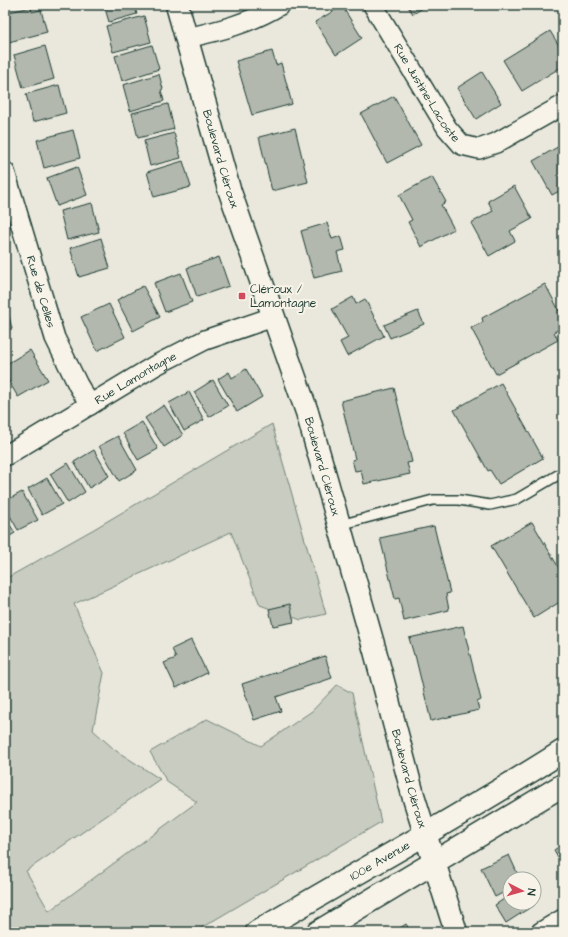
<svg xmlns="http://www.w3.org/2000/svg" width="568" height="937" font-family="'Architects Daughter',sans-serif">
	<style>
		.green { fill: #c8ccc1; stroke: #74847a }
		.building { fill: #b2b8ae; stroke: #1f3d34 }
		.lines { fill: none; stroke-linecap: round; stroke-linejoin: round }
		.lane-casing { stroke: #1f3d34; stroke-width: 12 }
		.street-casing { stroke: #1f3d34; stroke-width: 22 }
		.secondary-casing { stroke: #1f3d34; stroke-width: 25 }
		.lane { stroke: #f7f3e8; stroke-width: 9 }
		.street { stroke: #f7f3e8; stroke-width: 19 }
		.secondary { stroke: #f7f3e8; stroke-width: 22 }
		.poi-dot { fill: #d1495b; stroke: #f7f3e8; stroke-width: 1.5 }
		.labels { text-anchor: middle; stroke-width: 4; stroke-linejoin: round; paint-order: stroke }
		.street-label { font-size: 12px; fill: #1f3d34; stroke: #f7f3e8 }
		.poi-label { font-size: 12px; fill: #1f3d34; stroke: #f7f3e8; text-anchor: start }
	</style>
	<rect width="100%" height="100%" fill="#eae8dd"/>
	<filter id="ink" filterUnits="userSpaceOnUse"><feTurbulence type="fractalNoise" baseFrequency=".025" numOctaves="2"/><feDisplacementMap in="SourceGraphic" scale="8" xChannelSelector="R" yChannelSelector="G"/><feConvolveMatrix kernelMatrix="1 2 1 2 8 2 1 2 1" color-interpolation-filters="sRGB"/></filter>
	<g filter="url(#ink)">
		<path class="green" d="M272,424L326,614L301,620L260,605L231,532L74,604L104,673L93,730L115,750L160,779L26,871L49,911L197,802L167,782L150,752L207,719L261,746L312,711L337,685L352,693L381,822L194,932H5V579L94,529Z"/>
		<g class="building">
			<path d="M104,5H134L137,14L109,22Z"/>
			<path d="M407,5H428L413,14Z"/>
			<path d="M342,6L362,38L336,55L315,22Z"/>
			<path d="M31,7L32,12L41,10L47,32L9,42L5,24V13Z"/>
			<path d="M144,16L151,42L113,52L106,26Z"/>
			<path d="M550,31L563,52V66L522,91L503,60Z"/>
			<path d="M152,45L159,69L122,81L115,56Z"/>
			<path d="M45,46L54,79L23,88L14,55Z"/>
			<path d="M272,51L276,65L281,63L292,104L252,115L236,61Z"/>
			<path d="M482,72L501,103L476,119L457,88Z"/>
			<path d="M159,74L163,89L161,90L164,101L130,111L123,85Z"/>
			<path d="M59,85L66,113L33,122L26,94Z"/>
			<path d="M394,96L421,145L387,163L361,114Z"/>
			<path d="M168,104L174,129L138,138L132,113Z"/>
			<path d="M295,128L308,182L272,191L259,137Z"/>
			<path d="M73,130L80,158L44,168L37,140Z"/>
			<path d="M174,133L181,158L150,166L144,141Z"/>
			<path d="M563,144V189L552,195L533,161Z"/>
			<path d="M183,161L191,187L154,197L147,172Z"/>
			<path d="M77,167L87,195L57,206L47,178Z"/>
			<path d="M432,177L446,202L441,205L454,229L421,247L408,222L412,220L399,195Z"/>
			<path d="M514,186L532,219L510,231L515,241L489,256L471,223L493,211L488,201Z"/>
			<path d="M92,203L99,232L67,240L60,211Z"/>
			<path d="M327,223L332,239L341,236L345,250L337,252L342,271L314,278L301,231Z"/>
			<path d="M101,238L110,268L79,277L70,248Z"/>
			<path d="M219,257L229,286L197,297L187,268Z"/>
			<path d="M181,273L192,302L165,312L154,283Z"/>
			<path d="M545,284L563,318V327L554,332L558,340L496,374L471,328L483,322L482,318Z"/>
			<path d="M143,286L160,317L133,331L117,300Z"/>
			<path d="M353,297L356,304L365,299L384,336L347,356L340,342L348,338L332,309Z"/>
			<path d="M5,298L12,329L5,330Z"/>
			<path d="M109,304L125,337L97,351L81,317Z"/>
			<path d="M418,311L424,324L390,338L384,325Z"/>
			<path d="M30,350L48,380L18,397L5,375V365Z"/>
			<path d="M246,369L262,397L237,412L218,379L229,372L232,378Z"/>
			<path d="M213,380L228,406L209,417L194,392Z"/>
			<path d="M501,383L543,458L499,484L490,470L488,471L454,410Z"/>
			<path d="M394,388L412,462L407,463L410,474L364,484L361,470L355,471L352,460L355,459L341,401Z"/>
			<path d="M189,392L204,420L184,431L169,403Z"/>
			<path d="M164,405L183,435L164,447L145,418Z"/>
			<path d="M142,422L158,449L138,460L123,433Z"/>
			<path d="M118,436L137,470L119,481L99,446Z"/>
			<path d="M94,450L109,476L89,488L74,462Z"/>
			<path d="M68,463L85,492L68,503L50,474Z"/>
			<path d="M47,478L62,504L42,515L28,489Z"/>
			<path d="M22,492L38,520L18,530L5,507V501Z"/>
			<path d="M5,517L15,533L5,539Z"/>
			<path d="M532,522L563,575V600L534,618L491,546Z"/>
			<path d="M434,526L450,593L446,594L449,610L404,621L399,598L395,599L380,538Z"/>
			<path d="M290,604L294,622L273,626L269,609Z"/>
			<path d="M463,626L481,700L477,702L479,710L431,721L415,655H414L409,638Z"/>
			<path d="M191,640L207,673L176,688L164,663L176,658L172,649Z"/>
			<path d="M325,656L332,678L276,697L281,711L254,720L242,684Z"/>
			<path d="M563,844V865L554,850Z"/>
			<path d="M509,855L520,879H510V889L495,897L481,868Z"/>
			<path d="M510,895V903H532L534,905L506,923L495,905Z"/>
			<path d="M406,924L411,932H394Z"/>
		</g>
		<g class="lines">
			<g class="lane-casing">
				<path id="lane" d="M340,525L433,500H459L490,505L517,499L563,472"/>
			</g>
			<g class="street-casing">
				<g id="street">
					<path id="s1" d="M373,5L447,128L462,145L479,149L496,143L563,105"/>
					<path d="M186,38C219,31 251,23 280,5"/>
					<path id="s2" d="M5,172L55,338L78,385L90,405"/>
					<path id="s3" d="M5,456L156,365L205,340L273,317"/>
					<path d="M541,932L563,919"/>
				</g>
			</g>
			<g class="secondary-casing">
				<g id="secondary">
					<path id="s4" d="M177,5L229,189L307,412L375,651L413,795L456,932"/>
					<path id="s5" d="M257,932C359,871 463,815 563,751"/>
					<path d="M318,932L563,785"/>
				</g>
			</g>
			<use href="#lane" class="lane"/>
			<use href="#street" class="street"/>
			<use href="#secondary" class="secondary"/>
		</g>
	</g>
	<rect class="poi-dot" x="238" y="292" width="8" height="8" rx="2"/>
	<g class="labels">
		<g class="street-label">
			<text dy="4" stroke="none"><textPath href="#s1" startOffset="103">Rue Justine-Lacoste</textPath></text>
			<text dy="4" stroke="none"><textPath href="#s4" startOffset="160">Boulevard Cléroux</textPath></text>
			<text dy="4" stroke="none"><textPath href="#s2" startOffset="125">Rue de Celles</textPath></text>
			<text dy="4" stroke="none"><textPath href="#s3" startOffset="152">Rue Lamontagne</textPath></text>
			<text dy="4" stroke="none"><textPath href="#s4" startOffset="484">Boulevard Cléroux</textPath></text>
			<text dy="4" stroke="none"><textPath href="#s4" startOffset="808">Boulevard Cléroux</textPath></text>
			<text dy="4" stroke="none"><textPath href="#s5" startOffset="142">100e Avenue</textPath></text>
		</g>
		<g class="poi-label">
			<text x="250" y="293">Cléroux /<tspan x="250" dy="14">Lamontagne</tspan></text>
		</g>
	</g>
	<rect width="568" height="937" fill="none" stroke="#f7f3e8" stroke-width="20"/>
	<rect x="10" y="10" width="548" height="917" fill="none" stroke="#1f3d34" stroke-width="1.5" filter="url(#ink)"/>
	<g transform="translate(522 891) rotate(96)"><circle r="19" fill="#f7f3e8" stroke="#a1aaa0"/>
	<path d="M0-3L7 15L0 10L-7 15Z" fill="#d1495b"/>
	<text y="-6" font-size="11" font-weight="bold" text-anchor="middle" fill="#1f3d34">N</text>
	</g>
</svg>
